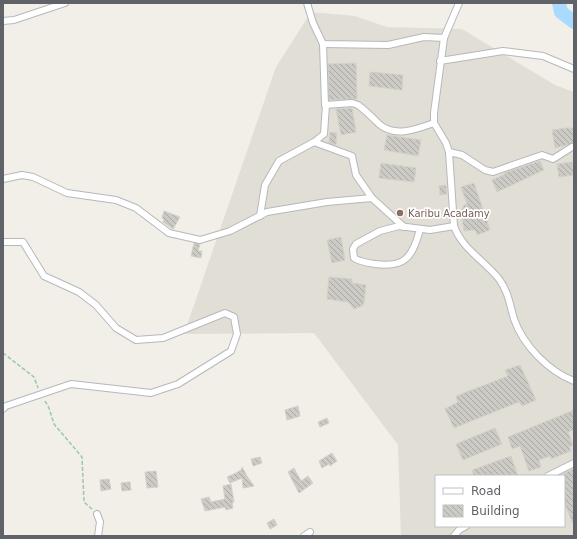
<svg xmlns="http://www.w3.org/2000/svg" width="577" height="539" font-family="'DejaVu Sans',sans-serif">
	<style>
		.education { fill: #e1ded6; fill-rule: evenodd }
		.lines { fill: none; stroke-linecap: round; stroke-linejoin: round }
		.river { stroke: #aadaff; stroke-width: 14 }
		.building { fill: url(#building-back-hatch); stroke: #d6d1c6 }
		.minor-casing { stroke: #b5b8bc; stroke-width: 8 }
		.path { stroke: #9cc7a9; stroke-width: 1.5; stroke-dasharray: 4 2; stroke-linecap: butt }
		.minor { stroke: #fff; stroke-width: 6 }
		.education-dot { fill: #8d6e63; stroke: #fff; stroke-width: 1.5 }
		.labels { text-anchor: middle; stroke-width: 3.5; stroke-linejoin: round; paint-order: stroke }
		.education-label { font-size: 10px; fill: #785e54; stroke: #fff; text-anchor: start }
	</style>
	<defs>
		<pattern id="building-back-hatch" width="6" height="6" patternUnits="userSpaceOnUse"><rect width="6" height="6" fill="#cccac5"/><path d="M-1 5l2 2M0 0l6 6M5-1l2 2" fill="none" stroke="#a9a8a4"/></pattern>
	</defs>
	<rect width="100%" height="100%" fill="#f1efe8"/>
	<path class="education" d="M311,12L355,16L387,27L462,29L555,85L574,92V536H401L398,445L314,333L184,334L276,67ZM436,476H564V526H436Z"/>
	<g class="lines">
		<path class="river" d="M559,3L561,12L574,22"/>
	</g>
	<g class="building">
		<path d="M356,63L357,99L329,100L328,64Z"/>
		<path d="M370,72L403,75L402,90L369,86Z"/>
		<path d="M352,108L356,132L341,135L336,109Z"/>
		<path d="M566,128H574V143L555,148L552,130Z"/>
		<path d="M330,132L337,133L336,145L329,143Z"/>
		<path d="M387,135L421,140L418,156L384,150Z"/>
		<path d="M540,161L544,170L497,192L492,180L505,174L504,173Z"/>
		<path d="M572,162L574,175L559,177L557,164Z"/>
		<path d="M381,163L416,168L414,182L379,178Z"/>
		<path d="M474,183L490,230L477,235L475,230L464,231L462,218L458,217L464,205L467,204L461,187Z"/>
		<path d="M446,185L447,194L440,195L439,186Z"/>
		<path d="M164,211L180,217L173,229L163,222L164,219L162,218Z"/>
		<path d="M341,237L345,260L332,263L327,240Z"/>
		<path d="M194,243L200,244L198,251H202L201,258L191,256Z"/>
		<path d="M329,277L352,279V283L366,285L364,303L362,306L354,309L348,302L327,299Z"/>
		<path d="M520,365L536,400L522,406L519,402L454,428L445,409L458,402L456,396L508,376L505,370Z"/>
		<path d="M298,406L300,416L287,420L285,410Z"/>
		<path d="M574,410V430L568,432L573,445L569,447L571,451L551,459L550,456L539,460L541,467L529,471L520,446L512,449L508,437Z"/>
		<path d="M327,418L329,423L320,427L318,422Z"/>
		<path d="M495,428L502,444L463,460L456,444Z"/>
		<path d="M332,453L337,461L330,466L329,464L322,468L319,461Z"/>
		<path d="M511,456L518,476H474L472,470Z"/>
		<path d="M260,457L262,463L253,466L251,459Z"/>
		<path d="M242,467L247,476L254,486L243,488L242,478L230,483L227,477L236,473L242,469Z"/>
		<path d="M294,468L301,481L308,476L313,483L299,493L288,472Z"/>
		<path d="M574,469V526L564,502V473Z"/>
		<path d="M156,471L158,487L147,488L145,472Z"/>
		<path d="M109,479L111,489L101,491L100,480Z"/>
		<path d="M130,482L131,490L122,491L121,483Z"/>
		<path d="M231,484L234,502L232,503L233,508L226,510L225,507L205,511L201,499L209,497L211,502L225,499L223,486Z"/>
		<path d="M274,519L277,525L270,529L267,523Z"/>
	</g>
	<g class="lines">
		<g class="minor-casing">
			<g id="minor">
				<path d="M307,3L313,23L323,44L388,45L424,37L444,38"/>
				<path d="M459,3L444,38L434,113V123L446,143L449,152L454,226C462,249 485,261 499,279C508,291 510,305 514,319C523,345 548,371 574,381"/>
				<path d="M3,21L14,20L65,3"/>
				<path d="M323,44L325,105L352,103L358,105C366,111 372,117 379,124C395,138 417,129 434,123"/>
				<path d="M440,61L503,51L543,56L574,69"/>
				<path d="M314,142L324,134L326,105"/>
				<path d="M449,152L462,155L485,170L493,172L542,155L553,159L572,147"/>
				<path d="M3,179L22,175L33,177L67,193L116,200L136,208L169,233L200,240L230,231L267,212L327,202L372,198L404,227"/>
				<path d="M260,216L265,185L279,161L314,142L352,156L356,175L372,198"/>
				<path d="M420,229C413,257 405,268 375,264C368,263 360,262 354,258L353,249L356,244L380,231L399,226L430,230L454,226"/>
				<path d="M3,242H23L44,276L79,292L96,305L116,328L136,340L163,338L225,313L234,317L237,334L231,351L178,384L151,393L71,384L6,406L3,409"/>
				<path d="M548,476L574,463"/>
				<path d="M97,514L100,522L98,536"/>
				<path d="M304,536L310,532"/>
				<path d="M454,536L459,530L466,526"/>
			</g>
		</g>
		<g class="path">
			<path d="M3,353L34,377L38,388"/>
			<path d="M45,401L49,408L54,424L82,457L84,502L93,510"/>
		</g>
		<use href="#minor" class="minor"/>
	</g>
	<circle class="education-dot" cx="400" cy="213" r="4"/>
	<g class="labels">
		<g class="education-label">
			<text x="408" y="217">Karibu Acadamy</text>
		</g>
	</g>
	<rect width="577" height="539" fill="none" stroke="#5f6368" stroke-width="8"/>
	<rect x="435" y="475" width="130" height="52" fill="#ffffff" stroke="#bfc1c3"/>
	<rect x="443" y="488" width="20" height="6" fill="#ffffff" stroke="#bfc1c3"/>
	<text x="471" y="495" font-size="12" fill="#5f6368">Road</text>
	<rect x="443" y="505" width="20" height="12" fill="url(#building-back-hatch)" stroke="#bfc1c3"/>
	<text x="471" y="515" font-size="12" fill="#5f6368">Building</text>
</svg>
